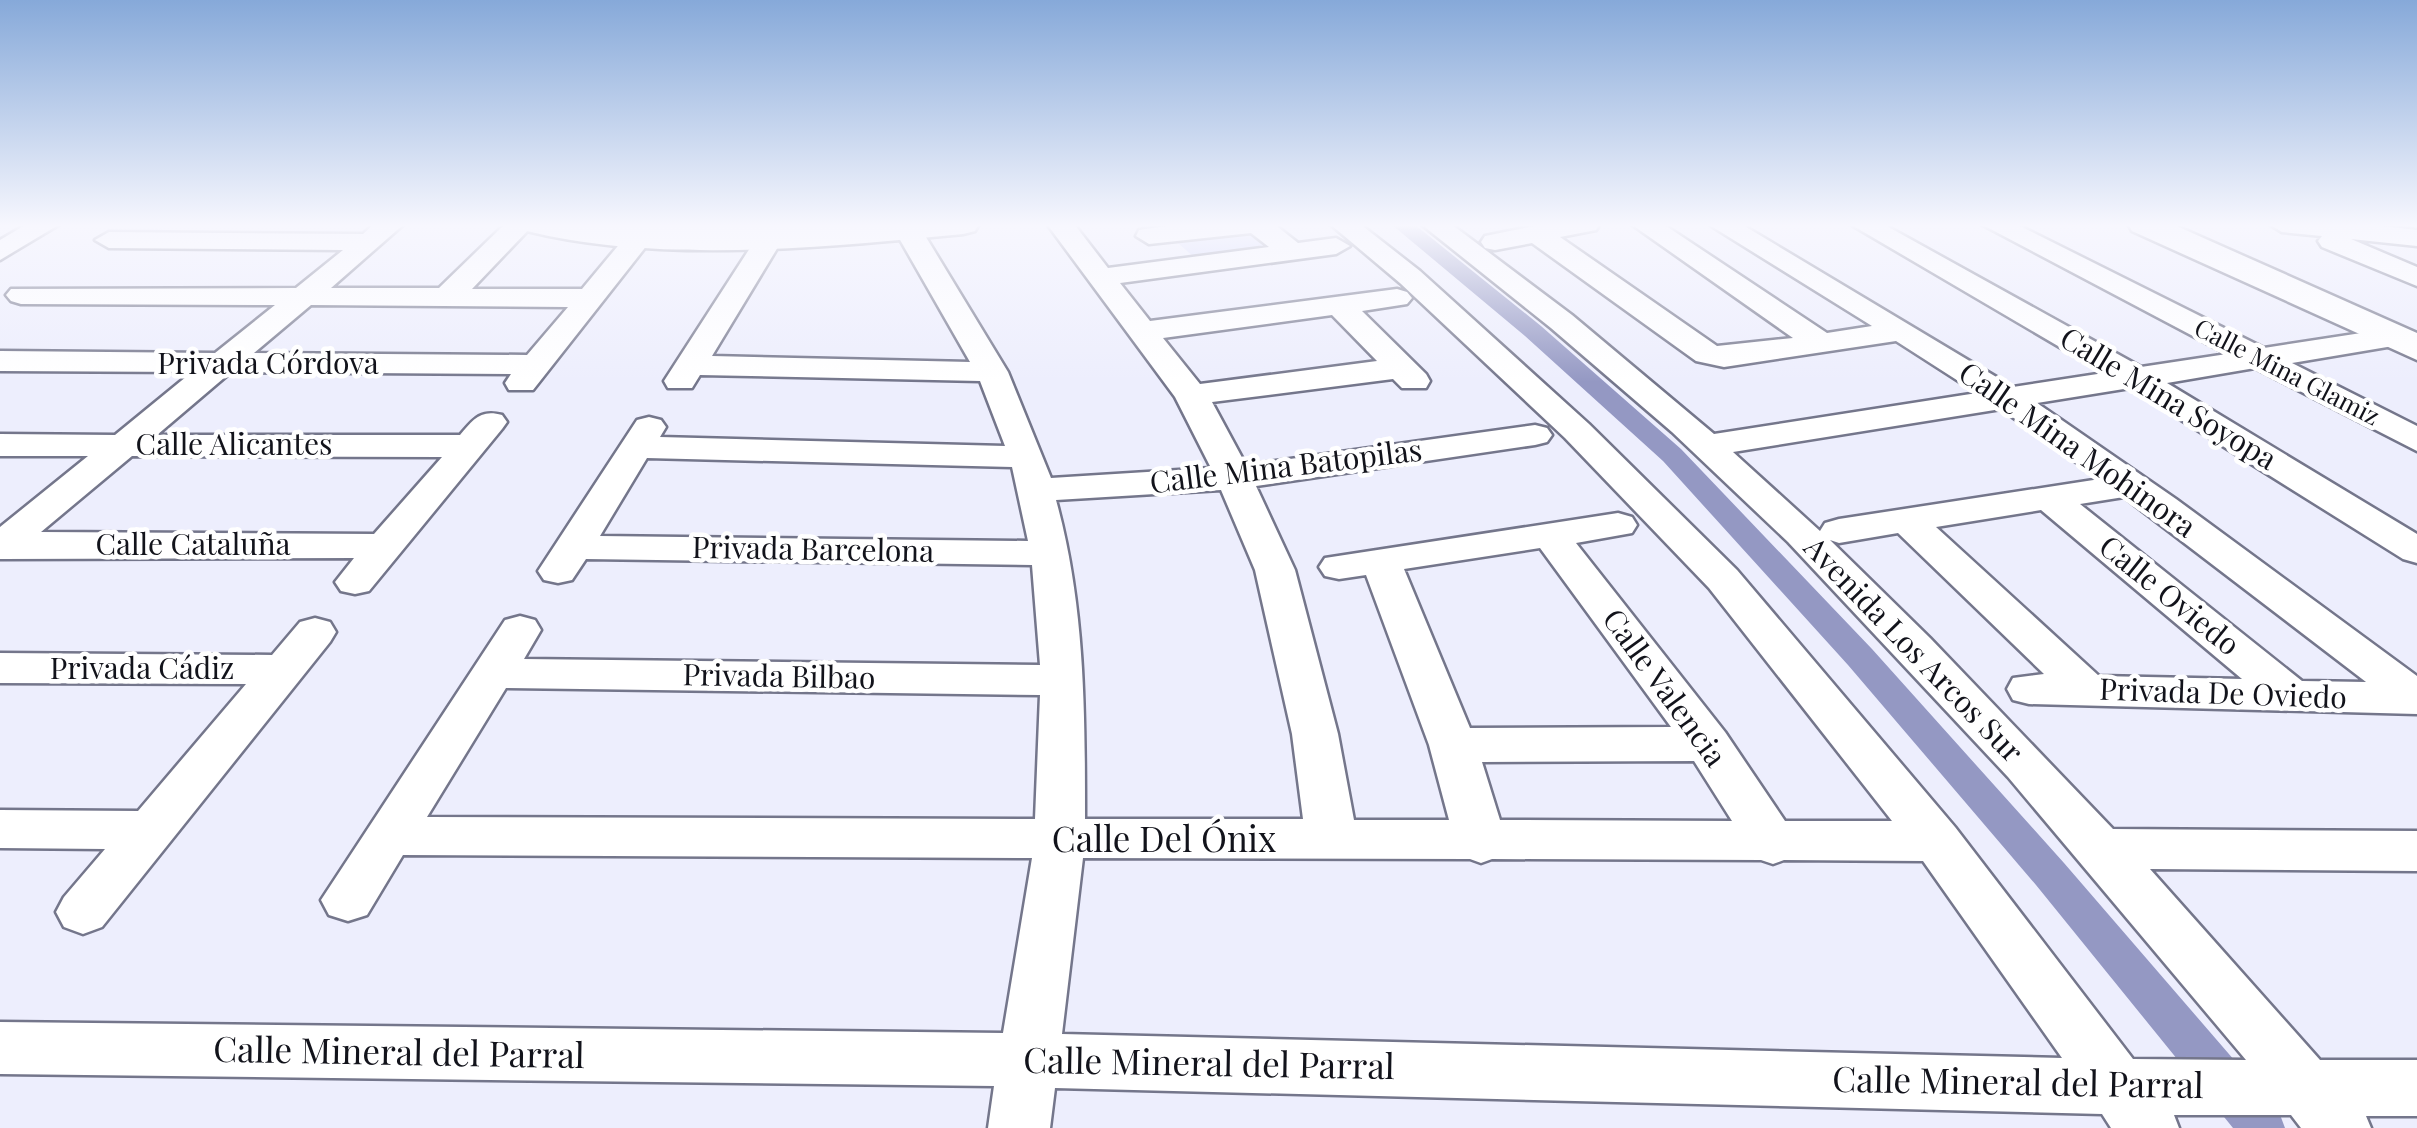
<svg xmlns="http://www.w3.org/2000/svg" width="2417" height="1128" font-family="'Playfair Display',serif">
	<style>
		.green { fill: #cdd2fb }
		.lines { fill: none; stroke-linecap: round; stroke-linejoin: round }
		.canal { fill: #9498c3; fill-rule: evenodd }
		.minor-casing { stroke: #74768b; stroke-width: 5 }
		.major-casing { stroke: #74768b; stroke-width: 5 }
		.minor { fill: #fff; fill-rule: evenodd }
		.major { fill: #fff; fill-rule: evenodd }
		.labels { text-anchor: middle; stroke-width: 9; stroke-linejoin: round; paint-order: stroke }
		.far-street-label { font-size: 25px; fill: #12131b; stroke: #fff }
		.street-label { font-size: 30px; fill: #12131b; stroke: #fff }
		.near-street-label { font-size: 35px; fill: #12131b; stroke: #fff }
	</style>
	<rect width="100%" height="100%" fill="#edeefd"/>
	<path class="green" d="M1256,230L1275,250L1194,257L1178,243L1180,238Z"/>
	<g class="lines">
		<path class="canal" d="M1391,224H1414L1541,326L1681,449L1872,649L2064,863L2279,1112L2285,1128H2233L2036,885L1848,665L1663,461L1525,336Z"/>
		<g class="minor-casing">
			<g id="minor">
				<path d="M27,224H60L0,260V240Z"/>
				<path d="M374,224H404L331,288H439L505,224H534L472,289H582L632,229H652L655,235L533,390H509L505,383L511,374L231,372L157,435H460C473,420 480,409 502,415L507,422L502,429L369,591L355,594L341,591L335,582L354,558L0,559V527L88,456H0V434L115,435L192,372L0,371V351L215,353L275,305L21,304L11,301L6,295L11,289L296,288L343,250L109,248L95,240L109,232L363,234ZM311,305L568,307L527,355L254,353ZM132,456L442,457L374,534L41,532Z"/>
				<path d="M891,224H918L1008,372L1051,478L1211,468L1175,397L1047,224H1074L1108,268L1269,247L1251,233L1149,244L1136,236L1139,230L1180,224H1274L1298,243L1336,238L1350,246L1336,254L1120,283L1150,321L1397,289L1407,292L1412,298L1407,304L1362,311L1426,374L1430,381L1426,388H1402L1393,379L1212,402L1246,465L1535,425L1547,428L1552,435L1547,442L1535,445L1256,486L1295,570L1338,734L1354,820H1449L1429,745L1366,575L1339,579L1325,576L1319,567L1325,558L1618,513L1632,517L1637,525L1632,533L1576,543L1725,732L1785,821H1892L1709,588L1565,438L1400,283L1330,224H1360L1420,271L1589,424L1737,570L1955,827L2133,1059L2246,1060L2008,777L1788,542L1672,432L1551,328L1421,224H1451L1572,315L1714,434L1977,393L1896,341L1724,367L1696,361L1532,243L1495,250L1485,248L1481,242L1485,236L1544,224H1600L1596,230L1560,237L1717,346L1793,338L1631,224H1663L1827,333L1872,326L1708,224H1741L2013,387L2104,373L1850,224H1883L2141,367L2227,354L1981,224H2016L2264,348L2394,328L2405,330L2409,337L2405,344L2292,363L2417,426V451L2255,368L2167,383L2417,534V563L2403,559L2130,388L2037,403L2176,499L2417,676V714L2029,704L2013,700L2007,689L2013,678L2044,674L1898,533L1839,543L1830,540L1930,638L2113,829L2417,831V871L2150,869L2320,1060H2417V1116H2366L2371,1128H2301L2291,1115H2174L2179,1128H2111L2102,1114L1055,1088L1050,1128H988L994,1086L0,1074V1022L1003,1033L1032,858L403,855L367,915L348,921L329,915L321,900L505,620L520,616L535,620L541,630L524,659L1040,665L1032,565L586,559L572,580L558,583L544,580L538,571L637,420L649,417L661,420L666,427L660,437L1005,446L980,381L700,375L692,388H668L664,381L761,231L771,229L784,237L712,356L970,362ZM1332,315L1377,361L1200,384L1163,338ZM2001,409L2100,479L1839,519L1825,523L1820,531L1733,452ZM647,458L1012,467L1028,541L600,536ZM1221,490L1255,570L1292,734L1303,819H1085C1085,711 1085,605 1056,500ZM2124,497L2366,682L2302,681L2080,504ZM2041,510L2242,679L2099,676L1936,527ZM1540,548L1671,727L1470,728L1404,569ZM506,688L1040,695L1035,819L427,817ZM1694,761L1732,821L1500,820L1482,762ZM1083,858L1470,859L1481,863L1492,859L1761,860L1773,864L1784,860L1923,861L2062,1058L1062,1034Z"/>
				<path d="M2269,224H2364L2417,230V246L2351,239L2417,267V286L2322,247L2318,241L2322,236L2282,232Z"/>
				<path d="M315,618L330,622L336,632L330,642L102,927L83,934L64,927L56,912L64,897L105,849L0,848V810L138,811L246,684L0,683V653L272,655L300,622Z"/>
			</g>
		</g>
		<g class="major-casing">
			<g id="major">
				<path d="M523,224H979L975,231L963,234C829,247 659,264 527,231Z"/>
				<path d="M2128,224H2172L2417,333V360L2132,231Z"/>
			</g>
		</g>
		<use href="#minor" class="minor"/>
		<use href="#major" class="major"/>
	</g>
	<linearGradient id="sky" x2="0" y2="1"><stop stop-color="#86a9d9"/><stop offset="0.59" stop-color="#f7f7fe"/><stop offset="1" stop-color="#f7f7fe" stop-opacity="0"/></linearGradient>
	<rect width="2417" height="382" fill="url(#sky)"/>
	<g class="labels">
		<g class="far-street-label">
			<text transform="translate(2287 372) rotate(27)" y="9">Calle Mina Glamiz</text>
		</g>
		<g class="street-label">
			<text x="268" y="374">Privada Córdova</text>
			<text transform="translate(2168 399) rotate(31)" y="10">Calle Mina Soyopa</text>
			<text x="234" y="455">Calle Alicantes</text>
			<text transform="translate(2077 450) rotate(35)" y="10">Calle Mina Mohinora</text>
			<text transform="translate(1286 467) rotate(-7)" y="10">Calle Mina Batopilas</text>
			<text x="193" y="555">Calle Cataluña</text>
			<text transform="translate(813 550) rotate(1)" y="10">Privada Barcelona</text>
			<text transform="translate(2169 596) rotate(39)" y="10">Calle Oviedo</text>
			<text transform="translate(1913 650) rotate(46)" y="10">Avenida Los Arcos Sur</text>
			<text x="142" y="679">Privada Cádiz</text>
			<text transform="translate(779 677) rotate(1)" y="10">Privada Bilbao</text>
			<text transform="translate(1664 688) rotate(54)" y="10">Calle Valencia</text>
			<text transform="translate(2223 694) rotate(2)" y="10">Privada De Oviedo</text>
		</g>
		<g class="near-street-label">
			<text x="1164" y="852">Calle Del Ónix</text>
			<text transform="translate(399 1053) rotate(1)" y="12">Calle Mineral del Parral</text>
			<text transform="translate(1209 1064) rotate(1)" y="12">Calle Mineral del Parral</text>
			<text transform="translate(2018 1083) rotate(1)" y="12">Calle Mineral del Parral</text>
		</g>
	</g>
</svg>
